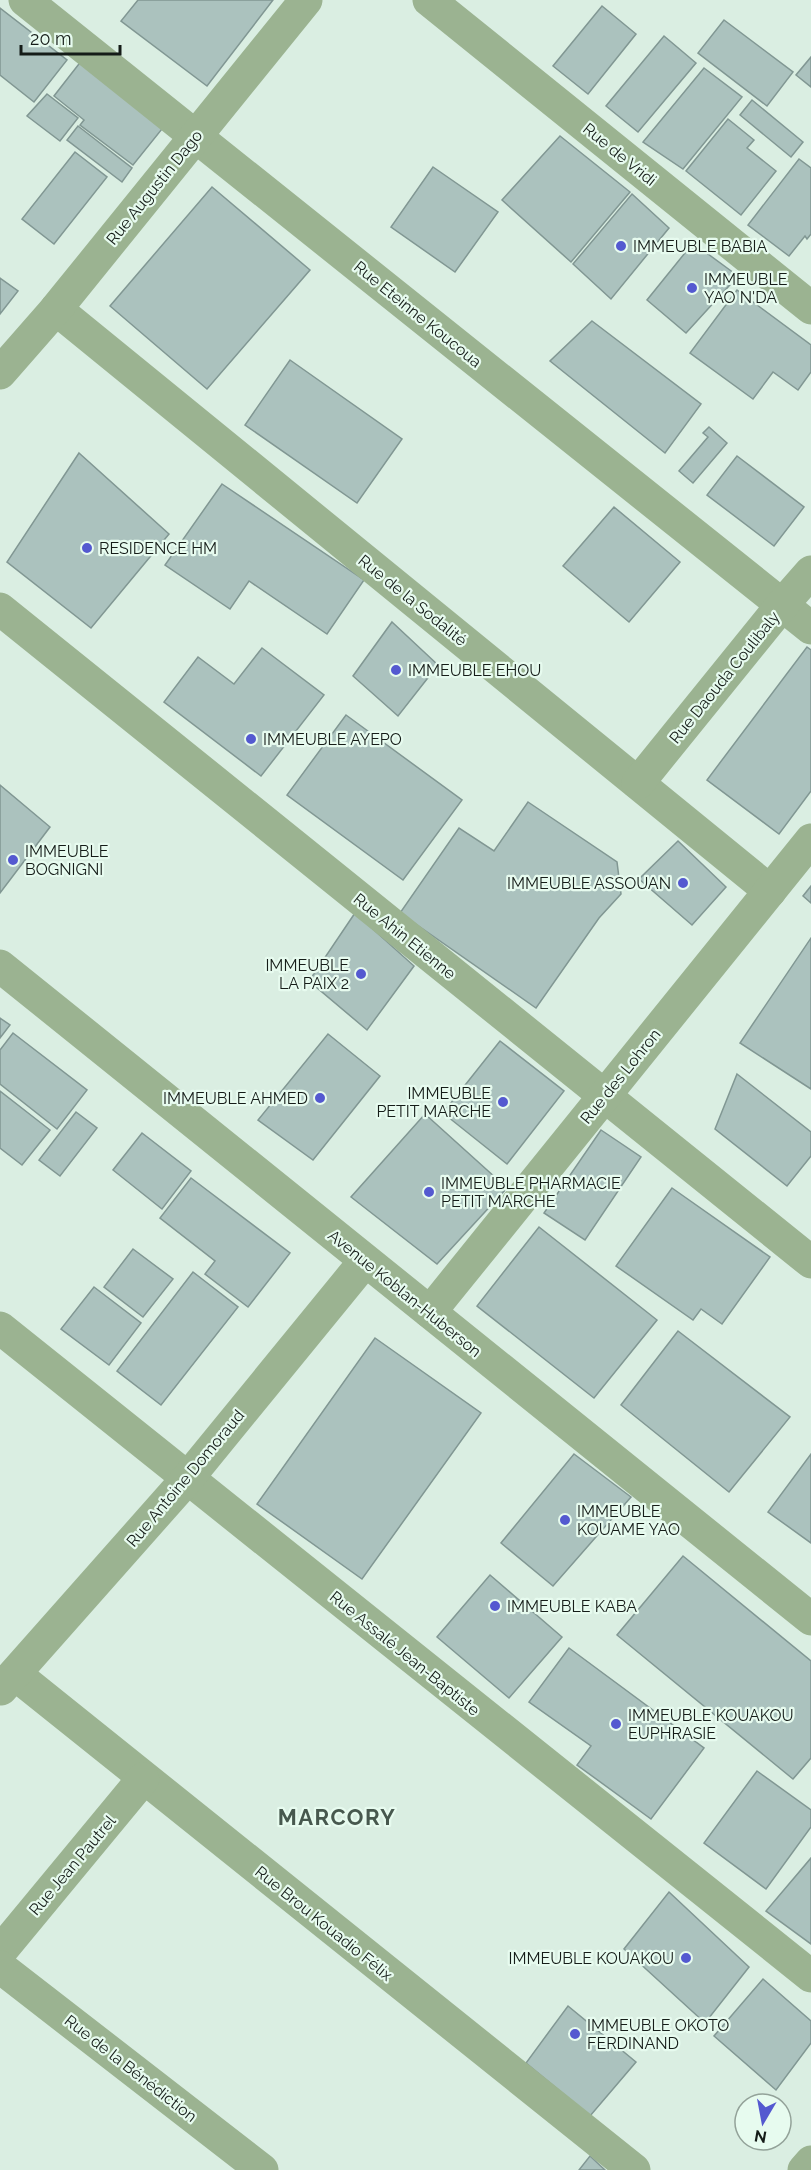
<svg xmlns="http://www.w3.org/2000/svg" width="811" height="2170" font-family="Raleway,sans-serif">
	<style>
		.building { fill: #abc2be; stroke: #819793; stroke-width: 1.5 }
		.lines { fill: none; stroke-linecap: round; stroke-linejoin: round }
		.street { stroke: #9bb391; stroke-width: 33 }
		.poi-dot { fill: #5459d0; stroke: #e7fbef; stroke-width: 2 }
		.labels { text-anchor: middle; stroke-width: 4.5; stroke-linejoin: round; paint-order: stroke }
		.street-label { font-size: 16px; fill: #151c18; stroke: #e7fbef }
		.poi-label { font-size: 16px; fill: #151c18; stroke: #e7fbef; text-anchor: start }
		.district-label { font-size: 22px; font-weight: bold; letter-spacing: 1.5px; fill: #47584e; stroke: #e7fbef }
	</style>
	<rect width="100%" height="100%" fill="#daeee2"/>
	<g class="building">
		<path d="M138,0H273L207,86L121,21Z"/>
		<path d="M602,6L636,34L588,94L553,66Z"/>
		<path d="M0,8L67,60L34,102L0,75Z"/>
		<path d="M724,20L793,72L767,106L698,53Z"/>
		<path d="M664,36L696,63L638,132L606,106Z"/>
		<path d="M811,57V87L796,75Z"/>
		<path d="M82,60L166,124L133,165L80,125L84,120L54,96Z"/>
		<path d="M704,68L742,97L683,169L643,142Z"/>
		<path d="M47,94L78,118L60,141L27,116Z"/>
		<path d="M752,100L803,142L791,157L740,115Z"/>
		<path d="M728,119L754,140L747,148L776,171L741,215L686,171Z"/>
		<path d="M78,126L132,168L122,182L67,140Z"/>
		<path d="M560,136L630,192L571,262L502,200Z"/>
		<path d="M75,152L107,177L54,244L22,219Z"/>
		<path d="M799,159L811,168V234L807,239L805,236L789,256L748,225Z"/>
		<path d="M433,167L498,212L455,272L391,227Z"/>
		<path d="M212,187L310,270L207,389L110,306Z"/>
		<path d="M632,194L669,228L611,299L573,264Z"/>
		<path d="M693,243L738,276L686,333L647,300Z"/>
		<path d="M0,278L18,291L0,314Z"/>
		<path d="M737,290L811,345V372L798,390L773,372L753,399L690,353Z"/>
		<path d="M592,321L701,404L665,453L550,361Z"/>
		<path d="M290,360L402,439L357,503L245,425Z"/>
		<path d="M709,427L727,443L693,483L679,471L708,437L703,433Z"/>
		<path d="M79,453L169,534L91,628L7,562Z"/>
		<path d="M737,456L804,507L774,546L707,495Z"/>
		<path d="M222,484L364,580L327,634L249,581L230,609L165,565Z"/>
		<path d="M614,507L680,562L629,622L563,566Z"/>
		<path d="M392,622L438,665L398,716L353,676Z"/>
		<path d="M807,647L811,650V791L779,834L707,780Z"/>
		<path d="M262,648L324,695L261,776L164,702L198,657L234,684Z"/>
		<path d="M346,715L462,800L403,880L287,795Z"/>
		<path d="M0,785L50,827L0,893Z"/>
		<path d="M528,802L617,862L621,894L599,918L536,1008L400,913L459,828L494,851Z"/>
		<path d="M678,841L726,887L692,925L639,879Z"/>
		<path d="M811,886V903L803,896Z"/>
		<path d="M355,913L414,966L367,1030L309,981Z"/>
		<path d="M811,938V1089L740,1043Z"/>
		<path d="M0,1018L10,1025L0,1038Z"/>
		<path d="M13,1033L87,1090L57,1129L0,1084V1050Z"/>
		<path d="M328,1034L380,1076L313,1160L258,1120Z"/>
		<path d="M500,1041L564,1091L507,1164L443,1113Z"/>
		<path d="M737,1074L811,1132V1156L787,1186L715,1129Z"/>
		<path d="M0,1091L50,1130L22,1165L0,1148Z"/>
		<path d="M76,1112L97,1128L60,1176L39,1160Z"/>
		<path d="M425,1114L507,1188L437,1264L351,1197Z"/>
		<path d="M601,1130L641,1157L585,1240L544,1213Z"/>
		<path d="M142,1133L191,1171L162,1209L113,1170Z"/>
		<path d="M191,1178L290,1253L248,1307L205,1274L215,1261L160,1218Z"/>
		<path d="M672,1188L770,1257L722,1324L701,1309L693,1320L616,1266Z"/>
		<path d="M539,1227L657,1320L594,1398L477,1306Z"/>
		<path d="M133,1249L173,1279L143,1317L104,1287Z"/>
		<path d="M193,1272L238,1307L161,1405L117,1371Z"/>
		<path d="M94,1287L141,1323L109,1365L61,1329Z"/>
		<path d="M678,1331L790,1417L729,1492L621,1405Z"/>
		<path d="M375,1338L481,1413L362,1579L257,1504Z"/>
		<path d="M574,1454L631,1497L553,1586L501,1543Z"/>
		<path d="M811,1454V1543L768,1512Z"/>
		<path d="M683,1556L811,1661V1758L793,1779L617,1635Z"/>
		<path d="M490,1575L562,1637L509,1698L437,1637Z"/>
		<path d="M569,1648L704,1748L651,1819L577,1765L591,1746L529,1702Z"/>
		<path d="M757,1771L811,1810V1827L766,1889L704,1843Z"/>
		<path d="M811,1858V1944L766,1911Z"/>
		<path d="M669,1892L749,1967L705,2023L624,1949Z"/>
		<path d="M763,1979L811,2021V2043L776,2090L714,2036Z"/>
		<path d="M568,2006L636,2062L590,2116L526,2063Z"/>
		<path d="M590,2156L605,2170H579Z"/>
	</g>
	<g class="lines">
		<g class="street">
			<path d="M25,0L811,628"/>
			<path d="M429,0L811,308"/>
			<path d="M56,309L770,891"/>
			<path d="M0,373L56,309L306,0"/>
			<path d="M0,609L811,1262"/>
			<path d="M638,783L782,605L811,572"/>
			<path d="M0,966L811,1619"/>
			<path d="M430,1312L811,840"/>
			<path d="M0,1328L811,1976"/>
			<path d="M15,1674L634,2170"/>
			<path d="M1,1689L187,1479L365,1261"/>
			<path d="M0,1952L143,1779"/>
			<path d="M0,1967L262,2170"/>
			<path d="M804,2170L811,2162"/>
		</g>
	</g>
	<g class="poi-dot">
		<circle cx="621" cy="246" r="6"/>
		<circle cx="692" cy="288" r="6"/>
		<circle cx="87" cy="548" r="6"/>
		<circle cx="396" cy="670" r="6"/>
		<circle cx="251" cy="739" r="6"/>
		<circle cx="13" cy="860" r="6"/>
		<circle cx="683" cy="883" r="6"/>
		<circle cx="361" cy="974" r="6"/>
		<circle cx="320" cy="1098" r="6"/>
		<circle cx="503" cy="1102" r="6"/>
		<circle cx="429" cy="1192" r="6"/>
		<circle cx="565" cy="1520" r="6"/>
		<circle cx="495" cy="1606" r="6"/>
		<circle cx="616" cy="1724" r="6"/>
		<circle cx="686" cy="1958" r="6"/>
		<circle cx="575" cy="2034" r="6"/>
	</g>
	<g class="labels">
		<g class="street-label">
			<text transform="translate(620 154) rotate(39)" y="6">Rue de Vridi</text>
			<text transform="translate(154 187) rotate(-51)" y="6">Rue Augustin Dago</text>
			<text transform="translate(418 314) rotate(39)" y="6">Rue Eteinne Koucoua</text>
			<text transform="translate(413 600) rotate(39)" y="6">Rue de la Sodalité</text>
			<text transform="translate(724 677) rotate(-51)" y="6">Rue Daouda Coulibaly</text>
			<text transform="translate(405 936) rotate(39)" y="6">Rue Ahin Etienne</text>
			<text transform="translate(620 1076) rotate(-51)" y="6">Rue des Lohron</text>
			<text transform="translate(405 1293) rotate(39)" y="6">Avenue Koblan-Huberson</text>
			<text transform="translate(185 1478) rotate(-50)" y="6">Rue Antoine Domoraud</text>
			<text transform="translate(405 1653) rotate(39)" y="6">Rue Assalé Jean-Baptiste</text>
			<text transform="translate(72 1865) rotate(-50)" y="6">Rue Jean Pautrel</text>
			<text transform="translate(324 1923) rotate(39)" y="6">Rue Brou Kouadio Félix</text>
			<text transform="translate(131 2068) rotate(38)" y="6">Rue de la Bénédiction</text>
		</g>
		<g class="poi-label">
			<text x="633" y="252">IMMEUBLE BABIA</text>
			<text x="704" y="285">IMMEUBLE<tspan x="704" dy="18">YAO N'DA</tspan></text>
			<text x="99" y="554">RESIDENCE HM</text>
			<text x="408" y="676">IMMEUBLE EHOU</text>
			<text x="263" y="745">IMMEUBLE AYEPO</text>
			<text x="25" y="857">IMMEUBLE<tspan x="25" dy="18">BOGNIGNI</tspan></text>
			<text x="671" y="889" text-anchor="end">IMMEUBLE ASSOUAN</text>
			<text x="349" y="971" text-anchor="end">IMMEUBLE<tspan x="349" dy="18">LA PAIX 2</tspan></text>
			<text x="491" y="1099" text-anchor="end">IMMEUBLE<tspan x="491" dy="18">PETIT MARCHE</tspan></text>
			<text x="308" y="1104" text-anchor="end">IMMEUBLE AHMED</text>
			<text x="441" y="1189">IMMEUBLE PHARMACIE<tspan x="441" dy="18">PETIT MARCHE</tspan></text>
			<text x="577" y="1517">IMMEUBLE<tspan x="577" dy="18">KOUAME YAO</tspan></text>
			<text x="507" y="1612">IMMEUBLE KABA</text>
			<text x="628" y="1721">IMMEUBLE KOUAKOU<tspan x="628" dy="18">EUPHRASIE</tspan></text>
			<text x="674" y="1964" text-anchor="end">IMMEUBLE KOUAKOU</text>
			<text x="587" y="2031">IMMEUBLE OKOTO<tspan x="587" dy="18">FERDINAND</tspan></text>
		</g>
		<g class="district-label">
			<text x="337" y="1825">MARCORY</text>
		</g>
	</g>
	<g transform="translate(763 2122) rotate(190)"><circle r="28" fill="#e7fbef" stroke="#93a299" stroke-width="1.5"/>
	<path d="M0-4.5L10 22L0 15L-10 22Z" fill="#5459d0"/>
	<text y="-9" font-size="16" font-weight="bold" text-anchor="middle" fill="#151c18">N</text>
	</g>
	<path d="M21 45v9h99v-9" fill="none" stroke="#151c18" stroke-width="3"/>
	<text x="30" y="45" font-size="18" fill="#151c18" stroke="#e7fbef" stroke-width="4.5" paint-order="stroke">20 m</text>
</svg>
